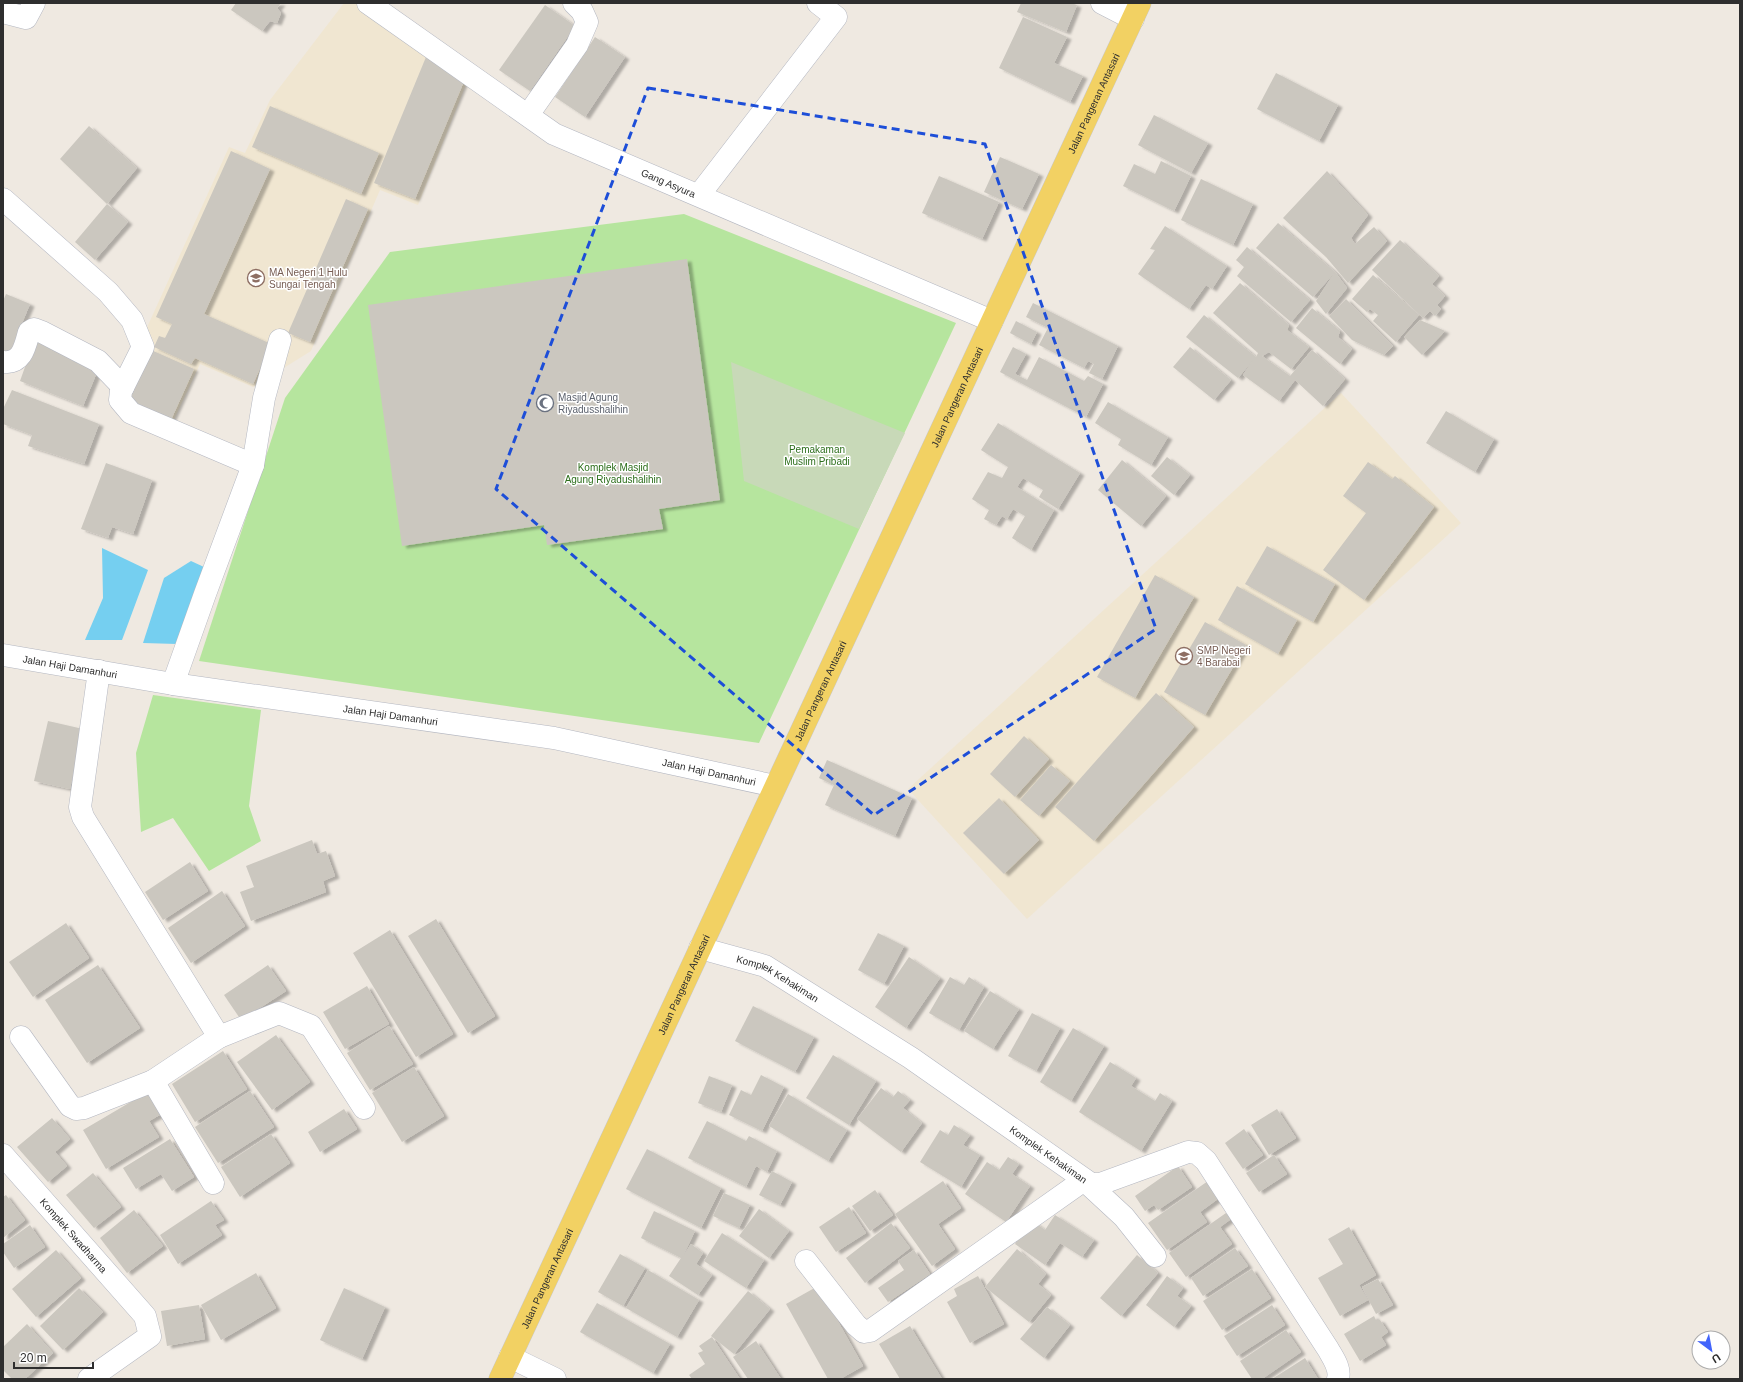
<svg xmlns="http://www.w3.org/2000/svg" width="1743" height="1382" font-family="Helvetica,sans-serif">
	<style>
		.education { fill: #f0e6d1 }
		.green { fill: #b6e59e }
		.cemetery { fill: #c8d9b8 }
		.water { fill: #75cff0 }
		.building { fill: #cbc7bf; filter: url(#shadow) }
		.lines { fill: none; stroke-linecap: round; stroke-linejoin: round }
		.minor-casing { stroke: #b4b7c1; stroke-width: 23 }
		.major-casing { stroke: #c9c9c9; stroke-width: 23 }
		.minor { stroke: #fff; stroke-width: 22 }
		.major { stroke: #f2d163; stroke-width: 22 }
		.marked { fill: none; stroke: #1d4ed8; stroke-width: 3; stroke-dasharray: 8 5; stroke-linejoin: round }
		.labels { text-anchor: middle; stroke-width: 3; stroke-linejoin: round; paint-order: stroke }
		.street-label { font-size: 10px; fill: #2e2e2e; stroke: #fff }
		.education-label { font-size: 10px; fill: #785e54; stroke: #fff; text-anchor: start }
		.worship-label { font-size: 10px; fill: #5b616d; stroke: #fff; text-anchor: start }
		.park-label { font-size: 10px; fill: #2c6e1b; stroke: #fff }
	</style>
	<defs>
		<filter id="shadow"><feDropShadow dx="4.5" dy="2.5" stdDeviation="1" flood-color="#0004"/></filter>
	</defs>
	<rect width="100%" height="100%" fill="#efe9e1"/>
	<g class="education">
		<path d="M344,3H361L471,72L418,205L380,190L311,351L253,387L200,364L171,426L114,400L229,147L245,153L270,100Z"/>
		<path d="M1341,393L1461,523L1027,919L908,789Z"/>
	</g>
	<g class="green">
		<path d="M684,214L956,323L759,743L199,661L285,398L390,252Z"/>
		<path d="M153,695L261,710L249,806L261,841L209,871L173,818L141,832L136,753Z"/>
	</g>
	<path class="cemetery" d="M731,362L905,433L859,529L744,481Z"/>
	<g class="water">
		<path d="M102,548L148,570L122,640H85L103,598Z"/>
		<path d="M191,561L204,567L177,644L143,643L164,578Z"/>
	</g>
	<g class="building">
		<path d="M236,3H281L277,8L281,13L277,23L270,21L262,31L231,10Z"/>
		<path d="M1021,3H1071L1077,5L1066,32L1017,12Z"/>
		<path d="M545,5L575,26L530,91L499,70Z"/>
		<path d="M1023,17L1067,37L1054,63L1083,76L1070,102L999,68Z"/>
		<path d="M595,37L625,57L585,117L555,97Z"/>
		<path d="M426,57L467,74L415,199L374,183Z"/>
		<path d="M1276,73L1338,105L1319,141L1257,109Z"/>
		<path d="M270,106L379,153L361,194L252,147Z"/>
		<path d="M1154,115L1208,143L1191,173L1138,145Z"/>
		<path d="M89,126L137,168L107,204L60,159Z"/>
		<path d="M231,151L270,169L204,314L271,344L253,384L195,358L191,364L154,347L159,336L165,338L172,324L156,317Z"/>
		<path d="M1000,157L1039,174L1022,209L984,192Z"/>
		<path d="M1161,161L1191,176L1174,211L1123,186L1134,164L1155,174Z"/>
		<path d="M1327,171L1368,215L1351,238L1355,244L1374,227L1387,241L1348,283L1326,257L1283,218Z"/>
		<path d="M939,176L999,202L982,239L922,213Z"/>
		<path d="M1201,179L1253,204L1233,245L1181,220Z"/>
		<path d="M346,199L368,209L310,342L288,333Z"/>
		<path d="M107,204L128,222L95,260L75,242Z"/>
		<path d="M1278,223L1335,272L1347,288L1326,314L1316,301L1335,272L1313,297L1256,248Z"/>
		<path d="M1165,226L1227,266L1212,289L1206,285L1189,309L1138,274L1155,250L1150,249Z"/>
		<path d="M1400,240L1439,276L1432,284L1445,296L1437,305L1441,309L1435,316L1430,311L1423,318L1372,270Z"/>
		<path d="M1247,247L1310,300L1291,322L1237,276L1244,267L1236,260Z"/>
		<path d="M687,259L720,500L659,509L663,529L547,545L544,525L402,546L368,305Z"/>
		<path d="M1373,275L1419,315L1396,342L1373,321L1378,315L1370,309L1367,312L1352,299Z"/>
		<path d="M1240,283L1289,325L1287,330L1309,347L1291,369L1269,352L1262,356L1290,376L1312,350L1345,379L1323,406L1295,380L1279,401L1243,375L1253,360L1238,378L1186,337L1204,315L1256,357L1258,353L1213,313Z"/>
		<path d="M6,294L30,304L7,359L3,358V301Z"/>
		<path d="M1346,299L1393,346L1384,355L1352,340L1329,316Z"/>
		<path d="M1033,303L1118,346L1102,379L1089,373L1094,364L1088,361L1084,368L1039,345L1048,328L1026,317Z"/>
		<path d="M1312,308L1340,331L1338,337L1352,349L1340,364L1296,328Z"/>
		<path d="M1420,320L1445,331L1422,355L1404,337Z"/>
		<path d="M1016,321L1037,332L1031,344L1010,333Z"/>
		<path d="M36,336L100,365L83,406L20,381Z"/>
		<path d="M1013,347L1026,354L1015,374L1027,380L1039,357L1084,381L1088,376L1103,384L1086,417L1000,372Z"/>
		<path d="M1190,347L1231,380L1214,400L1173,367Z"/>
		<path d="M151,350L194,369L170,422L127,402Z"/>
		<path d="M12,390L99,424L84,464L28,446L32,435L3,424V409Z"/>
		<path d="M1108,402L1168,437L1151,465L1118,445L1121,439L1095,423Z"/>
		<path d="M1446,411L1494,439L1475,472L1426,443Z"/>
		<path d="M998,423L1080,473L1058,509L1039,497L1043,490L1023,478L1017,487L1054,510L1031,550L1012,538L1025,516L1013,509L1007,519L1002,516L996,525L984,519L989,510L972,499L988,472L1002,478L1008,467L981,450Z"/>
		<path d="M1167,457L1190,475L1174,495L1151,476Z"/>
		<path d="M1122,460L1166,496L1141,526L1098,490Z"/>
		<path d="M1368,462L1392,479L1395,476L1434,507L1364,600L1323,570L1366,513L1343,496Z"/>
		<path d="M106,463L152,480L133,534L112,527L108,538L81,529Z"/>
		<path d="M1267,546L1335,584L1313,622L1245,584Z"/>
		<path d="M1155,575L1194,597L1135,698L1097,677Z"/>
		<path d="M1237,586L1297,620L1278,654L1218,620Z"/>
		<path d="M1205,622L1246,645L1205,715L1164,692Z"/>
		<path d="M1156,693L1194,727L1094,841L1055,807Z"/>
		<path d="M48,721L83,729L70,789L34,781Z"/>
		<path d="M1024,736L1049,759L1015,797L990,774Z"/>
		<path d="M827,760L912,798L895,836L825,805L834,785L819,778Z"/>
		<path d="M1051,765L1070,781L1039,816L1020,800Z"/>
		<path d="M999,798L1039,840L1004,874L963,833Z"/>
		<path d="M312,840L317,854L326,851L335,876L323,881L326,892L251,921L240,892L254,887L246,866Z"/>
		<path d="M190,862L208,891L163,920L145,892Z"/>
		<path d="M222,891L245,926L191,963L168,928Z"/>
		<path d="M436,919L495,1016L468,1033L408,936Z"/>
		<path d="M66,923L89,958L33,997L9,962Z"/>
		<path d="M390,930L453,1034L416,1057L353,953Z"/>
		<path d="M878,933L904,946L884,984L858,970Z"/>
		<path d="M909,957L940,978L906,1028L875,1007Z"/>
		<path d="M98,965L140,1028L87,1063L45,1000Z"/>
		<path d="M268,965L286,991L241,1020L224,995Z"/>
		<path d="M950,977L964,985L969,977L984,987L959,1030L929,1013Z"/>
		<path d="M367,986L389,1024L345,1049L323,1012Z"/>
		<path d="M990,991L1019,1009L993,1049L964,1031Z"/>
		<path d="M753,1006L814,1037L795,1072L735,1041Z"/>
		<path d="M1032,1013L1060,1028L1036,1071L1008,1056Z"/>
		<path d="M389,1026L413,1064L370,1090L347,1053Z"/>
		<path d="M1073,1028L1104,1046L1071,1101L1040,1082Z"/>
		<path d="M276,1035L310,1082L272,1110L237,1062Z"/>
		<path d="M223,1051L247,1089L195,1122L172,1084Z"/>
		<path d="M833,1055L876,1081L849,1125L806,1098Z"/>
		<path d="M1110,1062L1136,1078L1131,1086L1155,1101L1160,1093L1172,1101L1141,1151L1079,1112Z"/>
		<path d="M414,1067L444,1116L402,1142L372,1093Z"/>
		<path d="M761,1075L784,1087L762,1131L729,1115L741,1090L751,1095Z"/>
		<path d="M709,1076L732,1085L721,1112L698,1103Z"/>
		<path d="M881,1088L893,1097L898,1091L910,1100L903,1108L922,1123L901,1152L857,1119Z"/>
		<path d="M151,1090L165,1112L149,1121L159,1137L106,1169L83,1130Z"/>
		<path d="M250,1091L274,1127L218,1163L195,1127Z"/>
		<path d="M788,1094L847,1130L828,1161L769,1126Z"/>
		<path d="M344,1109L357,1129L320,1152L308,1132Z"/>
		<path d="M1277,1109L1296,1138L1269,1155L1251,1125Z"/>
		<path d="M52,1118L70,1139L55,1152L67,1166L48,1182L17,1147Z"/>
		<path d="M707,1121L746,1141L749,1136L777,1151L767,1172L756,1166L746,1187L688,1158Z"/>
		<path d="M954,1125L970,1135L963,1145L980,1155L961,1187L920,1162L940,1130L948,1135Z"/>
		<path d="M1244,1129L1263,1155L1243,1169L1225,1143Z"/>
		<path d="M271,1134L290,1163L240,1197L221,1167Z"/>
		<path d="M170,1139L194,1177L172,1191L161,1174L136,1189L123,1168Z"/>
		<path d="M647,1149L721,1188L701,1228L626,1189Z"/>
		<path d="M1274,1155L1287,1174L1259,1192L1246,1173Z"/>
		<path d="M1008,1157L1019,1164L1012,1174L1030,1186L1006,1222L965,1194L987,1162L999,1170Z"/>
		<path d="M1178,1166L1192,1187L1158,1210L1154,1205L1145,1211L1135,1196Z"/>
		<path d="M772,1171L792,1182L780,1205L759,1195Z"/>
		<path d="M93,1173L121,1207L94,1228L66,1195Z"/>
		<path d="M943,1181L961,1208L938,1224L955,1249L932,1266L895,1214Z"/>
		<path d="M1208,1181L1219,1198L1200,1212L1207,1222L1167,1250L1148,1223Z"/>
		<path d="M875,1190L893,1215L870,1231L852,1206Z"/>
		<path d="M724,1193L750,1205L739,1228L713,1216Z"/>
		<path d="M6,1195L25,1220L3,1238V1197Z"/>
		<path d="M211,1201L224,1220L215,1225L222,1235L178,1264L160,1235Z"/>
		<path d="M849,1207L866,1233L836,1252L819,1227Z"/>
		<path d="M759,1209L789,1231L769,1258L739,1236Z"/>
		<path d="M134,1210L163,1246L127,1273L100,1238Z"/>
		<path d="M654,1211L695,1231L682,1258L691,1244L703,1253L696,1264L712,1275L698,1295L669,1276L681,1258L641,1238Z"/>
		<path d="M1226,1213L1231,1219L1220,1227L1232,1244L1186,1277L1169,1253Z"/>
		<path d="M1055,1215L1094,1240L1082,1257L1060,1243L1045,1265L1015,1244L1031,1220L1045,1230Z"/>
		<path d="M891,1223L910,1248L865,1283L846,1258Z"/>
		<path d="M30,1225L45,1247L14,1268L3,1252V1244Z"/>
		<path d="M1349,1227L1376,1275L1359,1285L1368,1300L1340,1316L1318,1278L1343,1264L1328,1239Z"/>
		<path d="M722,1233L764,1260L746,1288L704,1261Z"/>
		<path d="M1235,1248L1248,1266L1203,1296L1191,1278Z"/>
		<path d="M1017,1249L1046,1274L1038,1284L1051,1295L1029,1322L985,1287Z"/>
		<path d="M56,1250L81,1278L36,1317L12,1289Z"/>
		<path d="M914,1250L930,1274L888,1302L878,1288L904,1270L898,1261Z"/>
		<path d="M620,1254L645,1268L623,1306L598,1292Z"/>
		<path d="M1137,1255L1158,1273L1121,1316L1100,1298Z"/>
		<path d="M1252,1269L1271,1298L1222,1330L1203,1301Z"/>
		<path d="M648,1270L699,1300L677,1337L626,1308Z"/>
		<path d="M256,1273L276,1308L221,1340L201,1305Z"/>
		<path d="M978,1276L1004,1324L970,1343L947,1302L957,1296L954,1289Z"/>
		<path d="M1167,1276L1183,1288L1177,1296L1191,1306L1174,1327L1146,1305Z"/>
		<path d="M1378,1279L1393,1305L1376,1314L1362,1287Z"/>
		<path d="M818,1286L863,1366L840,1379H828L786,1304Z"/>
		<path d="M79,1288L103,1312L63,1350L40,1326Z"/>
		<path d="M344,1288L385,1307L362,1359L320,1340Z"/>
		<path d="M748,1291L770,1309L734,1354L711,1336Z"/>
		<path d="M597,1303L670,1344L653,1373L580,1332Z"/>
		<path d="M199,1305L205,1339L167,1346L161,1311Z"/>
		<path d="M1272,1305L1285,1325L1237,1356L1224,1336Z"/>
		<path d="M1047,1307L1070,1325L1044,1358L1020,1339Z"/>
		<path d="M1374,1316L1376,1320H1380L1388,1332L1381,1337L1386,1345L1360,1361L1344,1334Z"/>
		<path d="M27,1324L53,1353L25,1379H12L3,1370V1347Z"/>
		<path d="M910,1326L942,1379H900L879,1344Z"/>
		<path d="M1286,1330L1301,1352L1262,1379H1252L1240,1361Z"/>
		<path d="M712,1337L740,1379H692L689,1375L705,1364L698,1353L703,1351L699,1346Z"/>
		<path d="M756,1341L781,1379H748L733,1357Z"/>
		<path d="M1305,1358L1318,1379H1272Z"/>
	</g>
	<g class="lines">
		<g class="minor-casing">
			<g id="minor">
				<path id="s1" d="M368,3L554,134L992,321"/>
				<path d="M1102,3L1133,19"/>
				<path d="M3,12L26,18L34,3"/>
				<path d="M528,115L577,45L587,22L582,11L574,3"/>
				<path d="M699,195L836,17L818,3"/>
				<path d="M3,199L108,292L132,320L143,347L121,391L120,400L131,413L253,465"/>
				<path d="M3,362C22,364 25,347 29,332L34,329L42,332L98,361L123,387"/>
				<path id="s2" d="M3,655L173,684L554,738L775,786"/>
				<path d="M99,671L80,807L83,817L219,1037L279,1013L311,1026L364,1108"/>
				<path d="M173,684L205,594L253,465L264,398L280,340"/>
				<path id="s3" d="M700,948L765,966L911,1058L1091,1184H1100L1188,1152L1197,1153L1206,1161L1328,1349C1333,1358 1341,1368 1338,1379"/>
				<path d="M21,1037L70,1106L76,1109L84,1108L153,1081"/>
				<path id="s4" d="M3,1155L145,1316L150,1336L89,1379"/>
				<path d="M213,1183L153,1081L219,1037"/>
				<path d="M806,1261L856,1325L864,1332L870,1331L1084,1180L1124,1217L1155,1256"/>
				<path d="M510,1357L555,1379"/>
			</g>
		</g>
		<g class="major-casing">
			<g id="major">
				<path id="s5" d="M500,1379L1140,3"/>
			</g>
		</g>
		<use href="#minor" class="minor"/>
		<use href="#major" class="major"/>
	</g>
	<path class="marked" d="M648,88L985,144L1156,629L874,815L496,489Z"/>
	<defs>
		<g id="school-ring" transform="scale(0.9)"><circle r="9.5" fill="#fff" stroke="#8d6e63" stroke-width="1.5"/><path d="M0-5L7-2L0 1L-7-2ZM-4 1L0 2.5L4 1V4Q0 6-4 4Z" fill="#8d6e63"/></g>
		<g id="mosque-ring" transform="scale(0.9)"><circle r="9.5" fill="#fff" stroke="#6b7280" stroke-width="1.5"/><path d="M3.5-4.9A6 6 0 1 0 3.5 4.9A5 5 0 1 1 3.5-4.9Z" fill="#6b7280"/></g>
	</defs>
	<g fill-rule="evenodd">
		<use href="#school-ring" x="256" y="278"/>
		<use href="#mosque-ring" x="545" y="403"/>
		<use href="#school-ring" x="1184" y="656"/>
	</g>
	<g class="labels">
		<g class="street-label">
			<text dy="4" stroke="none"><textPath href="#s5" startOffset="1407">Jalan Pangeran Antasari</textPath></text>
			<text dy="4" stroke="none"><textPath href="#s1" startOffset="352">Gang Asyura</textPath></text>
			<text dy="4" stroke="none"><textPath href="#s5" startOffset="1083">Jalan Pangeran Antasari</textPath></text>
			<text dy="4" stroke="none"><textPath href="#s2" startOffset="68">Jalan Haji Damanhuri</textPath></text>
			<text dy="4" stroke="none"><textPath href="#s5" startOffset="759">Jalan Pangeran Antasari</textPath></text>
			<text dy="4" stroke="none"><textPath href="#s2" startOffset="392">Jalan Haji Damanhuri</textPath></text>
			<text dy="4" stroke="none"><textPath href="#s2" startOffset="716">Jalan Haji Damanhuri</textPath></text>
			<text dy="4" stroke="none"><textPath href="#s3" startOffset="84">Komplek Kehakiman</textPath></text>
			<text dy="4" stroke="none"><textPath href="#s5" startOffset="435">Jalan Pangeran Antasari</textPath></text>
			<text dy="4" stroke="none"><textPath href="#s3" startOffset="408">Komplek Kehakiman</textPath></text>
			<text dy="4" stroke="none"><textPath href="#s4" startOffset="107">Komplek Swadharma</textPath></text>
			<text dy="4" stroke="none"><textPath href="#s5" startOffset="111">Jalan Pangeran Antasari</textPath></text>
		</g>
		<g class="education-label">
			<text x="269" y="276">MA Negeri 1 Hulu<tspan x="269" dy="12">Sungai Tengah</tspan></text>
			<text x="1197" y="654">SMP Negeri<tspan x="1197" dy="12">4 Barabai</tspan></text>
		</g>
		<g class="worship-label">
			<text x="558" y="401">Masjid Agung<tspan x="558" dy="12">Riyadusshalihin</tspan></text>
		</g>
		<g class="park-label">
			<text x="817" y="453">Pemakaman<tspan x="817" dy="12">Muslim Pribadi</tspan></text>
			<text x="613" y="471">Komplek Masjid<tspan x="613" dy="12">Agung Riyadushalihin</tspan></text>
		</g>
	</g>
	<rect width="1743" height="1382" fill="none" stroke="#2e2e2e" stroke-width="8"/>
	<g transform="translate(1711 1350) rotate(148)"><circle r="19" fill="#ffffff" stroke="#ababab"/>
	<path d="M0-3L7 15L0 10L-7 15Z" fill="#4264fb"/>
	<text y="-6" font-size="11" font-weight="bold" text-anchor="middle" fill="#2e2e2e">U</text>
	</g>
	<path d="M14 1362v6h79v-6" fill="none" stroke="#2e2e2e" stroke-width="2"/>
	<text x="20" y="1362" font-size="12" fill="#2e2e2e" stroke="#ffffff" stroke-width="3" paint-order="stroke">20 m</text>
</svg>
